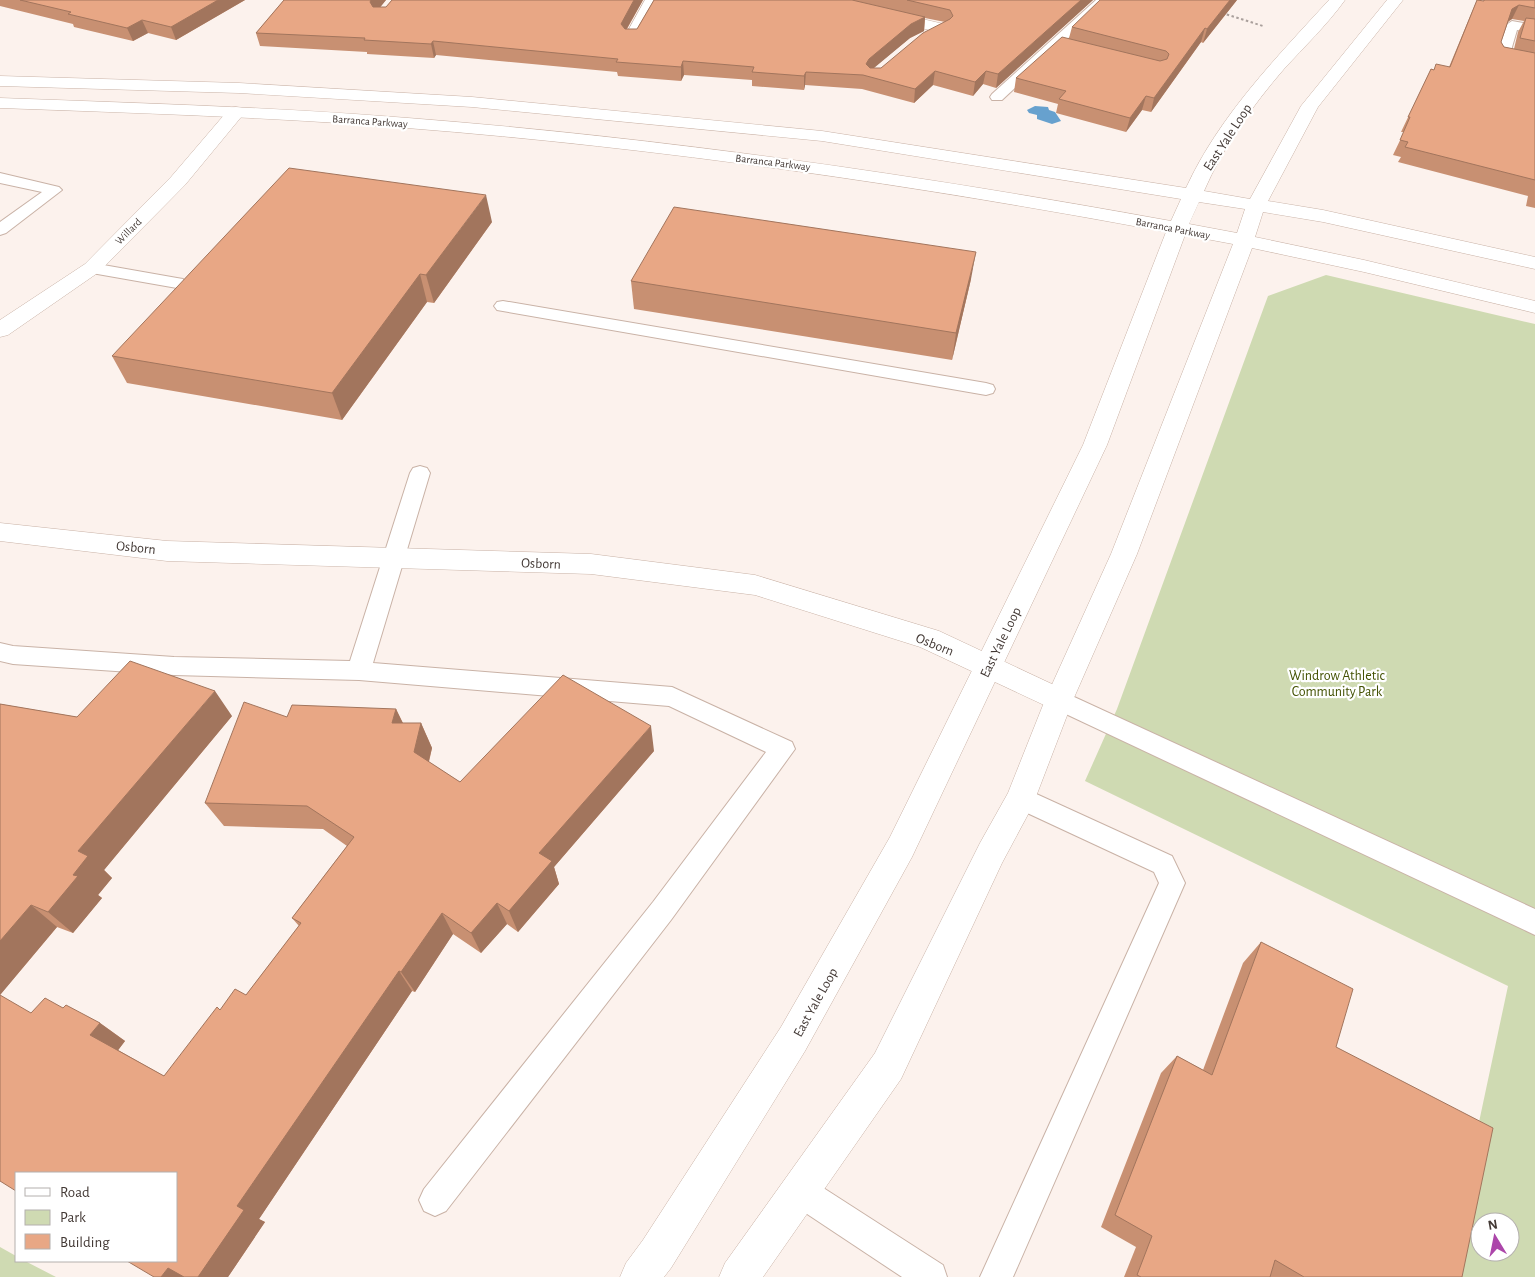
<svg xmlns="http://www.w3.org/2000/svg" width="1535" height="1277" font-family="'Alegreya Sans',sans-serif">
	<style>
		.green { fill: #cfdab2; fill-rule: evenodd }
		.water { fill: #67a1ce }
		.lines { fill: none; stroke-linecap: round; stroke-linejoin: round }
		.service-casing { stroke: #c9b2a6; stroke-width: 2 }
		.minor-casing { stroke: #c9b2a6; stroke-width: 1 }
		.tertiary-casing { stroke: #c9b2a6; stroke-width: 1 }
		.secondary-casing { stroke: #c9b2a6; stroke-width: 1 }
		.path { stroke: #aaa09c; stroke-width: 2; stroke-dasharray: 2.5 2.5; stroke-linecap: butt }
		.service { fill: #fff; fill-rule: evenodd }
		.minor { fill: #fff; fill-rule: evenodd }
		.tertiary { fill: #fff; fill-rule: evenodd }
		.secondary { fill: #fff; fill-rule: evenodd }
		.wall { fill: #c89072; fill-rule: evenodd }
		.shaded-wall { fill: #a2755d }
		.building { fill: #e8a785; stroke: #a2755d }
		.labels { text-anchor: middle; stroke-width: 4.5; stroke-linejoin: round; paint-order: stroke }
		.far-street-label { font-size: 11px; fill: #433935; stroke: #fff }
		.street-label { font-size: 14px; fill: #433935; stroke: #fff }
		.park-label { font-size: 14px; fill: #435102; stroke: #fff }
	</style>
	<rect width="100%" height="100%" fill="#fcf2ed"/>
	<g class="green">
		<path d="M1326,275L1535,324V1277H1446L1508,986L1085,781L1117,709L1268,296ZM1480,1222H1510V1252H1480Z"/>
		<path d="M0,1247L16,1256V1261H25L56,1277H0Z"/>
	</g>
	<path class="water" d="M1035,106L1048,107L1049,110L1055,112L1061,121L1052,124L1037,119V115L1029,113L1027,110Z"/>
	<g class="lines">
		<g class="service-casing">
			<g id="service">
				<path d="M1096,0H1109L1002,100H992L990,97L992,94Z"/>
				<path d="M1512,21L1535,25V33L1517,30L1510,54L1535,59V67L1498,60L1496,57L1506,25Z"/>
				<path d="M0,173L59,187L62,190L6,233L0,235V222L42,192L0,183Z"/>
				<path d="M92,263L177,278L183,279L185,283L183,287L177,288L86,272L84,268L86,264Z"/>
				<path d="M503,301L986,383L993,385L995,389L993,393L986,395L497,310L494,306L497,302Z"/>
				<path d="M420,466L427,468L430,473L373,663L672,687L792,742L795,749L671,920L446,1211L435,1216L424,1211L419,1200L424,1189L653,902L766,752L669,706L359,680L174,675L13,664L0,661V643L13,646L174,657L350,661L410,473L413,468Z"/>
				<path d="M1059,690L1535,909V935L1051,707L1047,700L1051,693Z"/>
				<path d="M1021,787L1172,856L1185,883L1013,1277H980L1159,883L1154,872L1012,806L1008,798L1012,790Z"/>
				<path d="M800,1175L811,1180L943,1265L947,1277H902L789,1202L784,1191L789,1180Z"/>
			</g>
		</g>
		<g class="minor-casing">
			<g id="minor">
				<path d="M645,0H661L638,41H626L624,38Z"/>
				<path d="M813,0H841L948,25L950,28L948,31L942,33L816,3Z"/>
			</g>
		</g>
		<g class="tertiary-casing">
			<g id="tertiary">
				<path d="M236,107L242,108L245,112L242,116L185,185L99,272L8,335L0,337V320L85,264L171,177L230,108Z"/>
				<path d="M0,523L167,541L591,554L755,575L939,631L1069,692L1073,700L1069,708L1059,712L920,647L755,595L591,574L167,561L0,541Z"/>
			</g>
		</g>
		<g class="secondary-casing">
			<path id="secondary" d="M1329,0H1345C1327,25 1304,47 1284,69C1252,106 1223,147 1204,191L1250,199L1301,106L1387,0H1403L1318,107L1268,201L1323,210L1535,257V269L1323,222L1263,212L1255,237L1364,260L1535,301V313L1364,272L1252,248L1137,554L1073,700L1032,807L1002,863L901,1079L763,1277H719L725,1263L875,1053L980,843L1008,793L1045,700L1111,554L1233,244L1185,235L1107,445L912,857L805,1051L671,1268L664,1277H620L626,1263L643,1240L781,1027L890,837L1083,445L1166,232C915,185 661,148 407,128C271,117 136,113 0,108V98C136,103 272,107 408,118C664,138 919,175 1171,221L1181,199L822,141L472,107L239,93L0,86V76L239,83L472,97L822,131L1186,188C1219,116 1276,58 1329,0ZM1199,202L1245,209L1237,233L1189,224Z"/>
		</g>
		<path class="path" d="M1222,13L1263,26"/>
		<use href="#service" class="service"/>
		<use href="#minor" class="minor"/>
		<use href="#tertiary" class="tertiary"/>
		<use href="#secondary" class="secondary"/>
	</g>
	<g class="wall">
		<path d="M0,0H245L176,40L148,33L133,41L74,27L73,24L0,6Z"/>
		<path d="M284,0H386L380,7H386L392,0H643L627,29H637L654,0H1093L996,88L983,84L973,96L933,85L914,103L862,89L805,85L804,90L752,86V80L684,75L681,81L618,76L617,72L436,55L434,58L367,54V52L260,46L256,33ZM925,18L945,22L881,68H873L910,38L924,31Z"/>
		<path d="M1237,0L1203,43L1201,42L1151,112L1142,110L1126,132L1056,113L1058,104L1014,92L1016,78L1069,38L1072,27Z"/>
		<path d="M1477,0L1483,1L1484,0H1535V208L1526,206L1528,196L1398,162L1401,157L1393,155L1404,132H1401L1431,69L1434,70L1449,67L1471,14ZM1512,19L1524,21L1518,32L1514,49L1504,47L1501,42L1508,22Z"/>
		<path d="M492,222L434,303L427,302L342,420L127,383L112,356Z"/>
		<path d="M971,279L952,360L634,309L631,281Z"/>
		<path d="M0,704L77,717L232,716L104,870L112,878L98,895L102,898L73,933L57,927L0,995Z"/>
		<path d="M396,709L403,723H421L432,748L429,762L460,782L654,751L554,867L559,884L518,932L507,924L481,953L453,934L415,992L412,991L259,1219L265,1222L228,1277H154L31,1013L63,1008L100,1023L125,1041L118,1050L164,1076L220,1010L246,995L299,926L292,918L347,846L323,829L224,826L205,803L287,717Z"/>
		<path d="M1261,942L1336,1047L1462,1277H1124L1136,1247L1101,1227L1161,1073L1177,1056L1203,1070L1243,963Z"/>
	</g>
	<g class="shaded-wall">
		<path d="M218,0H245L176,40L171,27Z"/>
		<path d="M371,0H386L374,15L370,2Z"/>
		<path d="M634,0H643L622,37L621,24Z"/>
		<path d="M1081,0H1093L996,88L998,74Z"/>
		<path d="M1230,0H1237L1203,43L1207,29Z"/>
		<path d="M1519,5L1512,19L1505,23L1512,9Z"/>
		<path d="M925,17L924,31L910,38L868,73L866,64L869,59L911,24Z"/>
		<path d="M142,20L148,33L133,41L127,28Z"/>
		<path d="M1205,28L1201,42L1151,112L1154,98Z"/>
		<path d="M433,41L436,55L434,58L431,44Z"/>
		<path d="M683,61L684,75L681,81V67Z"/>
		<path d="M935,71L933,85L914,103L915,89Z"/>
		<path d="M986,71L983,84L973,96L975,82Z"/>
		<path d="M806,72L805,85L804,90V76Z"/>
		<path d="M1146,96L1142,110L1126,132L1130,118Z"/>
		<path d="M486,195L492,222L434,303L426,275Z"/>
		<path d="M976,252L971,279L952,360L956,333Z"/>
		<path d="M420,274L427,302L342,420L332,393Z"/>
		<path d="M215,691L232,716L104,870L112,878L98,895L102,898L73,933L48,912L73,875L78,851Z"/>
		<path d="M396,709L408,734L392,723Z"/>
		<path d="M421,723L432,748L425,776L414,752Z"/>
		<path d="M651,726L654,751L554,867L559,884L518,932L509,911L539,853Z"/>
		<path d="M497,903L507,924L481,953L471,933Z"/>
		<path d="M31,905L57,927L0,995V941Z"/>
		<path d="M442,913L453,934L415,992L401,972Z"/>
		<path d="M399,971L412,991L259,1219L265,1222L228,1277H198L237,1206Z"/>
		<path d="M100,1023L125,1041L116,1053L90,1035Z"/>
		<path d="M168,1268L191,1277H161Z"/>
	</g>
	<g class="building">
		<path d="M20,0H218L171,27L142,20L127,28L68,14L71,12Z"/>
		<path d="M284,0H371L370,2L373,7H386L392,0H634L621,24L625,29H637L654,0H852L925,17L911,24L869,59L866,64L870,68H881L923,33L950,19L953,16L950,10L907,0H1081L998,74L986,71L975,82L935,71L915,89L863,75L806,72L804,76L752,72L754,67L683,61L681,67L616,62L618,59L433,41L431,44L364,40L365,38L256,33Z"/>
		<path d="M1100,0H1230L1207,29L1205,28L1154,98L1146,96L1130,118L1059,99L1066,91L1016,78L1062,37L1160,61L1167,59L1169,54L1166,51L1072,27Z"/>
		<path d="M1477,0L1484,1V0H1535V8L1519,5L1512,9L1501,42L1504,47L1535,53V180L1405,147L1408,142L1400,140L1410,117H1408L1431,69L1434,70L1436,64L1450,67Z"/>
		<path d="M1526,18L1535,19V41L1520,38Z"/>
		<path d="M289,168L486,195L426,275L420,274L332,393L112,356Z"/>
		<path d="M674,207L976,252L956,333L631,281Z"/>
		<path d="M130,661L215,691L78,851L88,856L73,875L78,876L48,912L31,905L0,941V704L77,717Z"/>
		<path d="M563,675L651,726L539,853L552,861L509,911L497,903L471,933L442,913L401,972L399,971L237,1206L244,1210L198,1277H184L168,1268L161,1277H154L127,1261H176V1173H16V1191L0,1181V995L31,1013L45,998L63,1008L66,1005L100,1023L90,1035L164,1076L217,1007L220,1010L235,989L246,995L301,923L292,918L354,837L307,806L205,803L244,702L287,717L292,705L396,709L392,723H421L414,752L460,782Z"/>
		<path d="M1261,942L1353,989L1336,1047L1493,1128L1462,1277H1304L1275,1260L1270,1277H1141L1137,1275L1152,1236L1115,1215L1177,1056L1212,1075Z"/>
	</g>
	<g class="labels">
		<g class="far-street-label">
			<text transform="translate(370 121) rotate(4)" y="4">Barranca Parkway</text>
			<text transform="translate(773 162) rotate(7)" y="4">Barranca Parkway</text>
			<text transform="translate(1173 228) rotate(11)" y="4">Barranca Parkway</text>
			<text transform="translate(128 231) rotate(-45)" y="4">Willard</text>
		</g>
		<g class="street-label">
			<text transform="translate(1227 137) rotate(-57)" y="5">East Yale Loop</text>
			<text transform="translate(136 547) rotate(6)" y="5">Osborn</text>
			<text transform="translate(541 563) rotate(2)" y="5">Osborn</text>
			<text transform="translate(1000 642) rotate(-64)" y="5">East Yale Loop</text>
			<text transform="translate(935 644) rotate(22)" y="5">Osborn</text>
			<text transform="translate(815 1002) rotate(-61)" y="5">East Yale Loop</text>
		</g>
		<g class="park-label">
			<text x="1337" y="680">Windrow Athletic<tspan x="1337" dy="16">Community Park</tspan></text>
		</g>
	</g>
	<rect x="15" y="1172" width="162" height="90" fill="#ffffff" stroke="#b4b0ae"/>
	<rect x="25" y="1188" width="25" height="8" fill="#ffffff" stroke="#b4b0ae"/>
	<text x="60" y="1197" font-size="15" fill="#433935">Road</text>
	<rect x="25" y="1210" width="25" height="15" fill="#cfdab2" stroke="#b4b0ae"/>
	<text x="60" y="1222" font-size="15" fill="#433935">Park</text>
	<rect x="25" y="1234" width="25" height="15" fill="#e8a785" stroke="#b4b0ae"/>
	<text x="60" y="1247" font-size="15" fill="#433935">Building</text>
	<g transform="translate(1495 1237) rotate(350)"><circle r="24" fill="#ffffff" stroke="#b4b0ae"/>
	<path d="M0-4L9 19L0 12L-9 19Z" fill="#ac46aa"/>
	<text y="-8" font-size="14" font-weight="bold" text-anchor="middle" fill="#433935">N</text>
	</g>
</svg>
